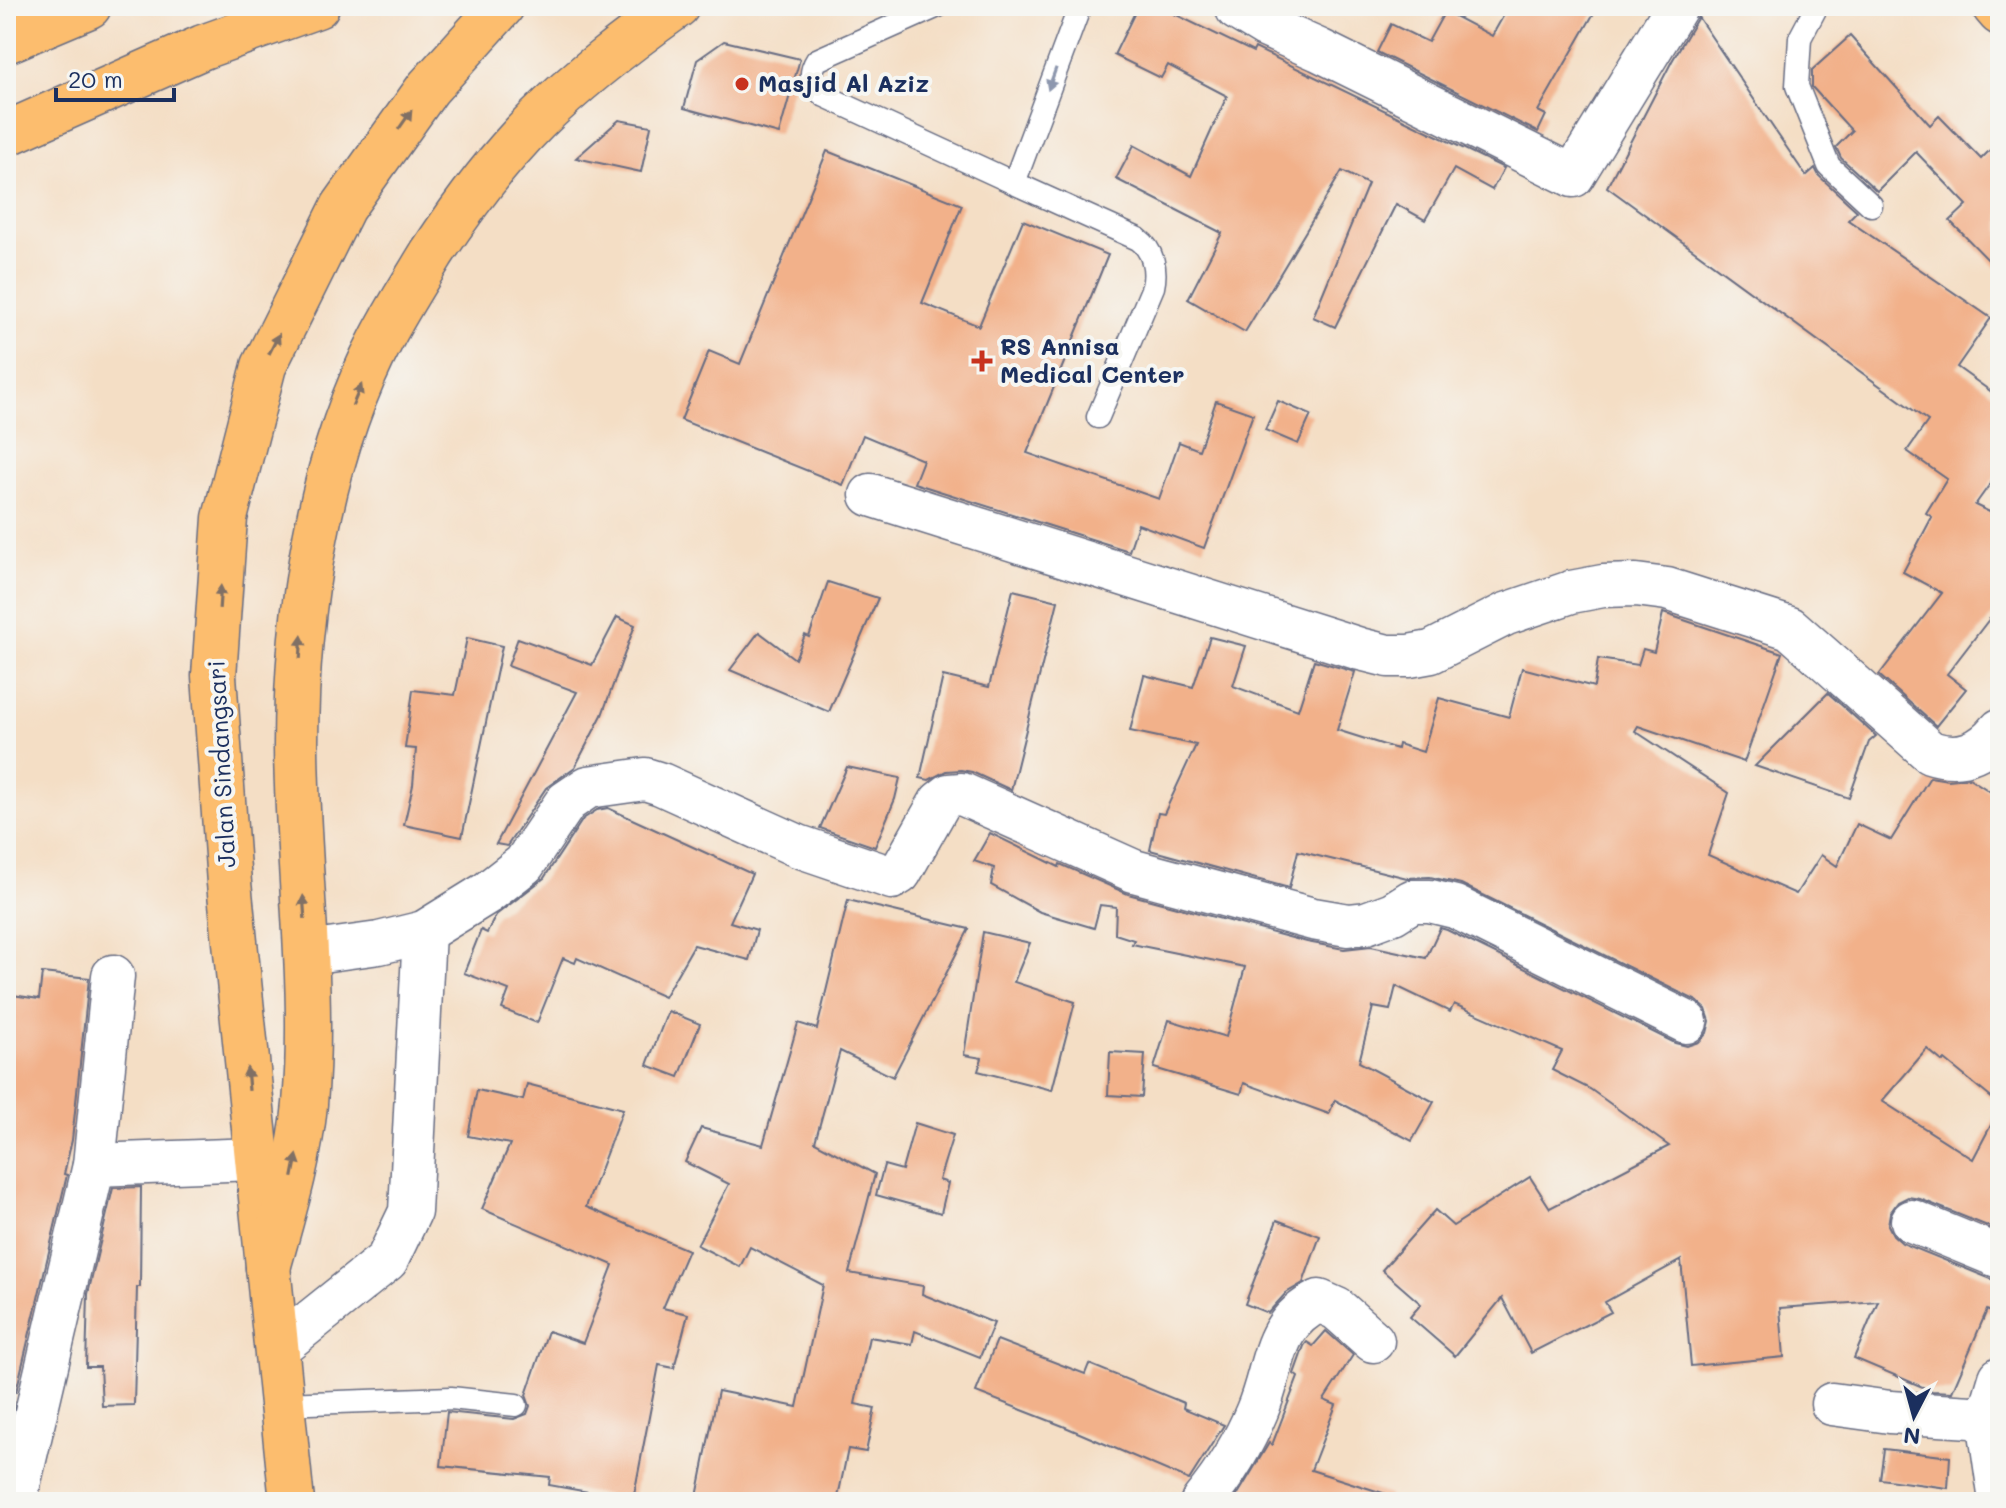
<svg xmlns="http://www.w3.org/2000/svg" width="2006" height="1508" font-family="Mali,sans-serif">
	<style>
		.building { fill: #f2b18a }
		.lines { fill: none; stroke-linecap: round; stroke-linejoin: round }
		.service-casing { stroke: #676c82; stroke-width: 25 }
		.minor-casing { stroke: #676c82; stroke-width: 45 }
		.trunk-casing { stroke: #676c82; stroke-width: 47 }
		.motorway-casing { stroke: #676c82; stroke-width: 47 }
		.service { stroke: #fff; stroke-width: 22 }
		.minor { stroke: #fff; stroke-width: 42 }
		.trunk { stroke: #fcbd6e; stroke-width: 44 }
		.motorway { stroke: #fcbd6e; stroke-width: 44 }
		.oneway { fill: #8d97ae }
		.oneway2 { fill: #806f65 }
		.poi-dot { fill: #c8321e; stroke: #f6f6f2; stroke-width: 3 }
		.labels { text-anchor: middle; stroke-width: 8; stroke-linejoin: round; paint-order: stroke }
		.poi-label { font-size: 24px; font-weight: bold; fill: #1b2f5e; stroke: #f6f6f2; text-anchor: start }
		.street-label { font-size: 24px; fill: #1b2f5e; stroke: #f6f6f2 }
	</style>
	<rect width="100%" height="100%" fill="#f6f6f2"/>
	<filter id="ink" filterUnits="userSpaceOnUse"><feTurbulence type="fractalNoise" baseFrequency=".0125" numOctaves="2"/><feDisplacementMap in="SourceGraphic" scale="16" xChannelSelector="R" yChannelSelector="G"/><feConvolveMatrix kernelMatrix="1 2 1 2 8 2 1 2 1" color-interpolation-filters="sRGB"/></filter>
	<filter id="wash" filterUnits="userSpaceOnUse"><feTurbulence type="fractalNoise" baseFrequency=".006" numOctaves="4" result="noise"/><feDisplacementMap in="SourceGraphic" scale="32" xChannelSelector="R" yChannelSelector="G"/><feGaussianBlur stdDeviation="1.8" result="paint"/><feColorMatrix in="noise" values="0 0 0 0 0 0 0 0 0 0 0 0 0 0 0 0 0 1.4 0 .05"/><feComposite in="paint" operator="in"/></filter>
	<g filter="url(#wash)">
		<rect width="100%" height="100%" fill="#f4dec5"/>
		<g id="blocks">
			<g class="building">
				<path d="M1138,6H1158L1253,52L1255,48L1504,168L1492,190L1454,169L1425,220L1396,204L1335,327L1313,317L1368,184L1342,171L1245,332L1188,299L1222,233L1116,179L1134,145L1191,176L1227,96L1168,65L1161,78L1114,55Z"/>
				<path d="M1509,6H1598L1538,111L1546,115L1538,132L1377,52L1391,24L1428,42L1445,11L1492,36Z"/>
				<path d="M1698,17L1806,176L1815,168L1819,176L1857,211L1848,220L1991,318L1957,367L2000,398V470L1975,505L2000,517V605L1947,674L1966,689L1936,726L1879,675L1942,593L1903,572L1932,517L1926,513L1947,479L1907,451L1928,421L1607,187L1672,61Z"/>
				<path d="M1850,36L1930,125L1939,116L1981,159L2000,140V272L1950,221L1967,205L1916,152L1877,191L1841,158L1836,147L1852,131L1812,87V70Z"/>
				<path d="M724,41L800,59L779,134L684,108L697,60Z"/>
				<path d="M619,120L651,126L641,172L576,158Z"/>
				<path d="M827,151L962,205L922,303L979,326L1023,220L1108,255L1027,453L1159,499L1179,442L1199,450L1216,401L1253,414L1204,548L1138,524L1129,551L914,483L923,460L863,435L843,485L681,420L709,351L740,364Z"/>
				<path d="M1278,401L1311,415L1298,444L1265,430Z"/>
				<path d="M828,582L878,598L829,712L730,670L759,632L795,659L805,635L809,637Z"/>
				<path d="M1013,590L1058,601L1011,790L972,772L961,770L946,771L929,780L920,778L943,676L989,687Z"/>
				<path d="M1663,613L1782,653L1744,762L1638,726L1635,731L1729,793L1708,855L1796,894L1821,855L1837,866L1857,824L1891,840L1930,777L1948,780L1969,778L2000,798V1105L1945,1060L1943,1062L1927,1049L1882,1101L1973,1159L2000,1108V1231L1920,1199L1908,1197L1898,1202L1890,1213L1888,1225L1893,1235L1902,1243L1991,1279L2000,1280V1295L1993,1313L1987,1310L1952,1392L1932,1391L1854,1358L1878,1301L1780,1308L1784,1357L1691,1366L1681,1260L1605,1302L1611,1312L1531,1353L1502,1298L1455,1356L1410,1317L1421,1304L1382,1270L1435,1210L1453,1226L1530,1177L1550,1208L1669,1146L1590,1089L1552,1070L1562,1051L1454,1004L1450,1012L1396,986L1390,1010L1373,1007L1359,1062L1434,1102L1412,1141L1335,1100L1329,1114L1244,1083L1241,1094L1154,1068L1169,1020L1226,1037L1245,967L1132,944L1134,940L1115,934L1116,907L1100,905L1094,928L1040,912L991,885L994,868L974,861L990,833L1059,867L1060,864L1128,894L1307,942L1344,949L1371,946L1426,958L1440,928L1447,930L1675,1043L1687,1046L1699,1042L1707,1033L1710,1021L1706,1009L1697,1001L1461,884L1430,877L1407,878L1298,851L1289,888L1150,850L1158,813L1164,814L1196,745L1130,731L1144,675L1193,687L1210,637L1246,646L1233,686L1298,710L1314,660L1355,672L1337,730L1397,749L1398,744L1423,752L1439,698L1509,717L1522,668L1594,687L1598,659L1638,665L1643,649L1654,652Z"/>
				<path d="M617,617L635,625L602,715L575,767L546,788L507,846L496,844L577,692L508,666L518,638L592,665Z"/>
				<path d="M467,638L502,646L462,837L404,825L413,785L416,749L405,748L413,690L455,695Z"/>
				<path d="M1828,693L1876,736L1869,742L1849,798L1755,766Z"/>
				<path d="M847,767L900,778L895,799L875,847L820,828Z"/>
				<path d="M608,808L752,874L730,922L757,930L749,960L694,945L664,997L577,958L575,963L563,958L537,1023L502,1009L509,990L464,973L481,930L487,933L496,915L544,878L583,819L597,810Z"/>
				<path d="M848,900L969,929L893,1077L840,1051L815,1142L875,1174L849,1273L923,1286L922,1294L994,1323L980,1357L915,1331L912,1344L869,1337L855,1404L875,1408L866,1452L848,1449L837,1502H696L718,1391L797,1407L823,1285L750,1247L740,1267L697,1245L729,1184L685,1162L701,1128L763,1145L798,1023L817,1029Z"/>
				<path d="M983,932L1030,943L1014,982L1075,1002L1052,1090L978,1071L982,1058L964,1055Z"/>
				<path d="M42,973L89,978L72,1140L64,1174L67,1175L16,1392L6,1391V994L39,999Z"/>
				<path d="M668,1011L700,1024L679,1077L647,1065Z"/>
				<path d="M1110,1052L1145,1054L1142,1097L1108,1095Z"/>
				<path d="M527,1084L623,1109L586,1207L688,1250L663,1308L688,1314L674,1368L659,1365L633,1500L549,1485L550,1477L441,1466L447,1412L514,1419L527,1414L530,1406L526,1395L548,1331L583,1343L613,1265L482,1209L510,1144L468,1136L477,1090L523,1100Z"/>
				<path d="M915,1123L953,1135L939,1180L948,1183L941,1213L876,1195L884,1165L902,1170Z"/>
				<path d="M141,1187L140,1287H137L134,1405L102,1406L100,1367H86L88,1294L113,1188Z"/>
				<path d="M1277,1220L1320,1236L1303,1283L1286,1293L1268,1313L1245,1304Z"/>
				<path d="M1326,1331L1353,1355L1324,1400L1336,1405L1311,1470L1389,1495L1388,1502H1243L1235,1499L1269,1443L1272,1445L1298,1377L1294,1374L1304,1346L1307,1342L1313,1346Z"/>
				<path d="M997,1340L1085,1374L1089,1364L1184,1403L1183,1408L1224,1425L1189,1480L1063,1426L976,1392Z"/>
				<path d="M1884,1449L1950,1457L1948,1488L1880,1479Z"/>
			</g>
		</g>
	</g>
	<g filter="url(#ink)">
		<use href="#blocks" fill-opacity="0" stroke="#676c82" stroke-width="2"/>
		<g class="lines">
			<g class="service-casing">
				<g id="service">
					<path d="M938,6L817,60C808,74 811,86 825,96L1014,183L1080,6"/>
					<path d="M1817,6L1800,38L1797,86L1829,166L1871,205"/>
					<path d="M1014,183L1138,239C1153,250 1157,269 1153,287L1098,417"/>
					<path d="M282,1404L451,1398L516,1405"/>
				</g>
			</g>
			<g class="minor-casing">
				<g id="minor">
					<path d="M1237,9L1265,26L1319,50L1573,176L1677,6"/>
					<path d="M871,495L1360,649L1388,656H1409L1431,652L1506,614L1571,592L1603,586L1636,585L1667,589L1790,628L1930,752C1960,762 1981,753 2000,730"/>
					<path d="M307,953L379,943L424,932L487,893L524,864L566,802L588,787L645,779L661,784L798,846L892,878L900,873L940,802L949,795L962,794L1134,871L1313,919L1348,925L1366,923L1393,913L1412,901H1430L1455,907L1686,1022"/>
					<path d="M94,1165L113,976"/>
					<path d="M1912,1221L2000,1257"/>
					<path d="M276,1349L387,1260L410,1212L424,932"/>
					<path d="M2000,1378L1988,1418L2000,1501"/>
					<path d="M1832,1404L1890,1412L1988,1418"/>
					<path d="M15,1502L94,1165L255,1159"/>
					<path d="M1202,1502C1225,1474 1243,1445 1257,1411C1276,1366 1270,1325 1319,1301L1337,1309L1373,1341"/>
				</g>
			</g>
			<g class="trunk-casing">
				<g id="trunk">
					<path d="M1994,6L2000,13"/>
					<path d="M292,1502L229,883L214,676L225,518L264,366L343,207L428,88L502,6"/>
				</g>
			</g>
			<g class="motorway-casing">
				<g id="motorway">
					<path d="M6,41L89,6"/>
					<path d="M6,134L203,47L317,6"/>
					<path d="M268,1268C283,1214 300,1160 305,1104C315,985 297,866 296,746C296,614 319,456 382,338C397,309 415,281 432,253C463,206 496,161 536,121C579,78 628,41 677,6"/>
				</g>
			</g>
			<use href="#service" class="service"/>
			<use href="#minor" class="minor"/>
			<use href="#trunk" class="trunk"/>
			<use href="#motorway" class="motorway"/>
		</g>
		<defs><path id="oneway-solid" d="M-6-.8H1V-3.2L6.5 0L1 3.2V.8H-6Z" transform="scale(2)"/></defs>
		<use class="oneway" href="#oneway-solid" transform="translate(1052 79) rotate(110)"/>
		<g class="oneway2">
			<use href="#oneway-solid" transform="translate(405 120) rotate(-55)"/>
			<use href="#oneway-solid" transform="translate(274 344) rotate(-63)"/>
			<use href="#oneway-solid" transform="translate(357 395) rotate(-67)"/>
			<use href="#oneway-solid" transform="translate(220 597) rotate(-86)"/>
			<use href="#oneway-solid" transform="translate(301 647) rotate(-86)"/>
			<use href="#oneway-solid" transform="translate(304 907) rotate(-94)"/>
			<use href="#oneway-solid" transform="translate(248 1079) rotate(-95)"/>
			<use href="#oneway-solid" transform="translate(295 1166) rotate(-79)"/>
		</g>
	</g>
	<g class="poi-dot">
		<circle cx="742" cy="84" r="8"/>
		<path d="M978 349h8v8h8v8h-8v8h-8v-8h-8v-8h8z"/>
	</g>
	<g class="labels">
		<g class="poi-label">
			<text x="758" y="92">Masjid Al Aziz</text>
			<text x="1000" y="355">RS Annisa<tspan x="1000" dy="28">Medical Center</tspan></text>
		</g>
		<g class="street-label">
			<text transform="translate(222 764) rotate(-93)" y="8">Jalan Sindangsari</text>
		</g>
	</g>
	<rect width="2006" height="1508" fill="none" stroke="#f6f6f2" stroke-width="32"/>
	<g transform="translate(1914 1416) rotate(186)" stroke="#f6f6f2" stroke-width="6" paint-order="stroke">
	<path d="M0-6L14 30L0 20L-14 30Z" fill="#1b2f5e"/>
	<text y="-12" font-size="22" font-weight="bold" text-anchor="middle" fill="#1b2f5e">N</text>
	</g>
	<path d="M56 88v12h118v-12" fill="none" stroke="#1b2f5e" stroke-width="4"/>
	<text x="68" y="88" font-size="24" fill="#1b2f5e" stroke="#f6f6f2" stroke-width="6" paint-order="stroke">20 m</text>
</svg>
